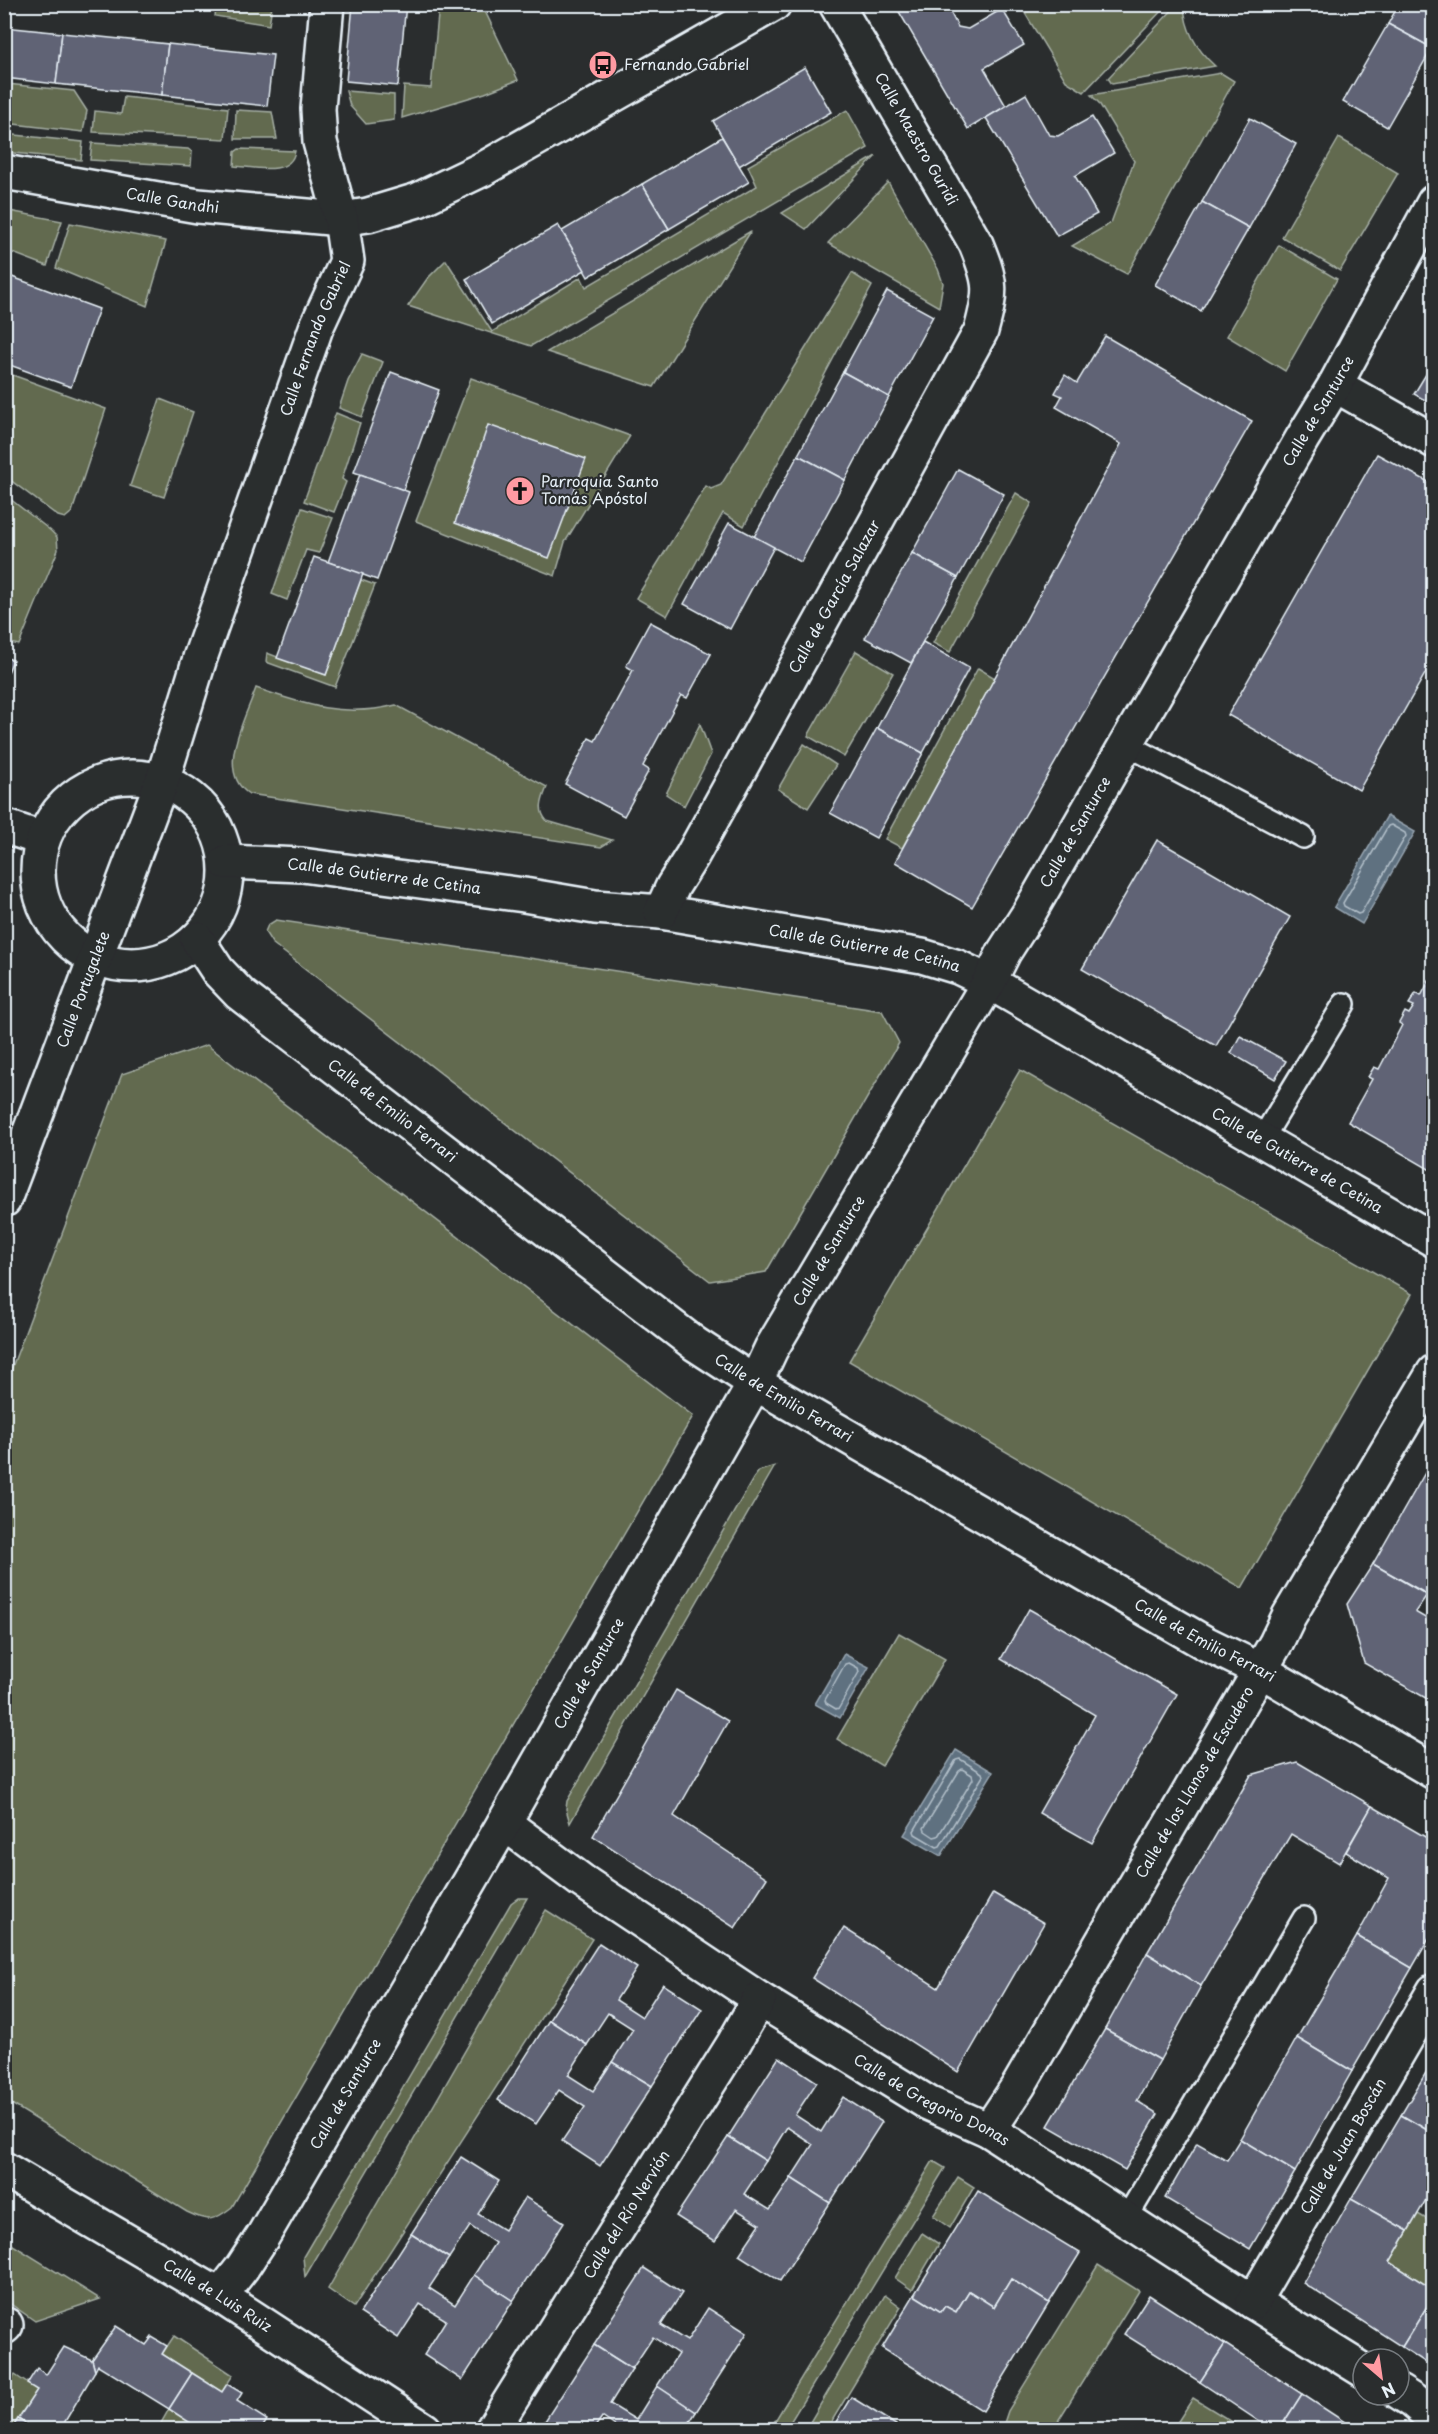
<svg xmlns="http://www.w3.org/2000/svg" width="1438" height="2434" font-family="'Playpen Sans',sans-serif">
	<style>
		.green { fill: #626a50; stroke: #a5aea4; stroke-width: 1.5 }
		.water { fill: #5f7180; stroke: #96a4b0; stroke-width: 1.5 }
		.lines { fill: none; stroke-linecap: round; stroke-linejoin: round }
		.shore { stroke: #b1bec8; stroke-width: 1.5 }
		.building { fill: #606375; stroke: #e8f1f8; stroke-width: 1.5 }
		.service-casing { stroke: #e8f1f8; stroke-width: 26 }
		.pedestrian-casing { stroke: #e8f1f8; stroke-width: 38 }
		.minor-casing { stroke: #e8f1f8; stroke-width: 38 }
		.service { stroke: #2a2d2e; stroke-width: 21 }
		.pedestrian { stroke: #2a2d2e; stroke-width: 33 }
		.minor { stroke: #2a2d2e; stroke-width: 33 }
		.labels { text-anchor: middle; stroke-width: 4.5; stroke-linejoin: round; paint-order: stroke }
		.poi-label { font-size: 15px; fill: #e8f1f8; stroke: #2a2d2e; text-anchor: start }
		.street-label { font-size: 15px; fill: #e8f1f8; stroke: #2a2d2e }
	</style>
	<rect width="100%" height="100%" fill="#2a2d2e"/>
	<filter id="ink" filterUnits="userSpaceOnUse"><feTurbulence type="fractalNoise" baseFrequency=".0167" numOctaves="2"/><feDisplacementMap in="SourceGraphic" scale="12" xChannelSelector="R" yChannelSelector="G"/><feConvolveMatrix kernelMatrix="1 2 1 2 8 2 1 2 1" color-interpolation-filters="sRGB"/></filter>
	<g filter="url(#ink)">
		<g class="green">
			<path d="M1178,4L1184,5C1185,30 1197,50 1215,66L1112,84L1108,78Z"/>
			<path d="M217,5H272L269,25L215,16Z"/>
			<path d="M439,5H482L518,80L485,93L402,118L404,86L431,88Z"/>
			<path d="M1020,5H1167L1084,92L1066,81Z"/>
			<path d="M1221,73L1234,81L1127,274L1072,246L1111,223L1134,161L1099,103L1091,95Z"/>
			<path d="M7,84L74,91L87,111L83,132L5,123Z"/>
			<path d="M346,91L394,95V120L366,124L350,106Z"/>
			<path d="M124,97L228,108L225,139L93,132L95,111L121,114Z"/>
			<path d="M236,110L272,112L277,139H235Z"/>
			<path d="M847,110L868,148L531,346L408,306L427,279L446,260L492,332L581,277L586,287L757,186L748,166Z"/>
			<path d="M5,134L83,142L81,160L5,152Z"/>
			<path d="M1339,138L1398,173L1340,271L1282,237Z"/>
			<path d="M92,143L188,149L192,152L191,166L90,160Z"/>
			<path d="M239,149L295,151C291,177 253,167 234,166L235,152Z"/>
			<path d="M876,156L806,229L782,213Z"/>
			<path d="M888,182L938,269L943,283L939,307L828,243Z"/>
			<path d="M4,210L62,221L47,266L5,250Z"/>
			<path d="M70,223L166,241L147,306L56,268Z"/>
			<path d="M751,231L654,387L547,352Z"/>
			<path d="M1279,245L1337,279L1285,371L1227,336Z"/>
			<path d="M852,273L872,286L744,526L723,513L667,616L636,598L706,486L711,489L721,485Z"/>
			<path d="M362,354L383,362L362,417L339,408L348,381Z"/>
			<path d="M7,373L106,409L72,512L65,518L58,516L5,476L4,379Z"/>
			<path d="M471,378L630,436L565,542L555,576L416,521Z"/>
			<path d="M160,399L193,412L164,497L130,486Z"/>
			<path d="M336,413L360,423L342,479L346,482L334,512L304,501Z"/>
			<path d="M1016,493L1032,503L950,652L933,643Z"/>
			<path d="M5,495L51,531L57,537L58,550L19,645L5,642Z"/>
			<path d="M302,508L333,518L319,553L306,550L287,600L272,594Z"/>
			<path d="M361,580L375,585L335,687L266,662L267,653L326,675Z"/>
			<path d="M856,651L893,673L844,757L808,736Z"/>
			<path d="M978,668L995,678L902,848L885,839Z"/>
			<path d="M256,688C305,705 343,718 396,705L547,787C542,800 537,810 547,821L612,840L601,847L249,794C215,771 245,719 256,688Z"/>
			<path d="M700,724L711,754L684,806L666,794Z"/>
			<path d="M804,744L836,765L808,808L778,789Z"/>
			<path d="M276,920L882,1011L899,1043L766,1272L710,1281L272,943L265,932L268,925Z"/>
			<path d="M207,1045L693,1416L232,2207C213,2222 208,2222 187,2212L5,2100V1386L122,1074Z"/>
			<path d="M1020,1070L1412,1294L1242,1588L849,1361Z"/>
			<path d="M775,1466L570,1823L566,1809L567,1801L753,1479L759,1471Z"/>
			<path d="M899,1633L945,1659L882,1766L837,1739Z"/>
			<path d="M518,1898H527L305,2277L303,2257L511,1903Z"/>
			<path d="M546,1910L592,1939L354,2307L328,2289Z"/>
			<path d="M933,2161L945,2168L786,2429H770Z"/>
			<path d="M958,2177L974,2187L950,2228L933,2216Z"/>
			<path d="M1418,2214L1433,2223V2290L1390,2262Z"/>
			<path d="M922,2233L939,2244L912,2290L895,2278Z"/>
			<path d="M4,2240H5L100,2299L35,2321L5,2300Z"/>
			<path d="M1098,2265L1139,2291L1053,2429H1002L1008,2411Z"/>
			<path d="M885,2295L901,2307L827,2429H819L810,2422Z"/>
			<path d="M174,2336L233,2375L222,2392L162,2354Z"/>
			<path d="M15,2375L37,2390L11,2429L5,2430V2393Z"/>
			<path d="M1193,2398L1244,2429H1173Z"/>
			<path d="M169,2409L201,2429H168L160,2425Z"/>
		</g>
		<g class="water">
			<path d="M1387,816L1415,832L1362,924L1334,907Z"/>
			<path d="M844,1654L869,1667L840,1718L815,1704Z"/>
			<path d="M956,1750L993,1772L941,1856L904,1835Z"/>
		</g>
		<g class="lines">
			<g class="shore">
				<path d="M1391,825L1405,833L1406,836L1361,913L1358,914L1344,906L1343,903L1388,826Z"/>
				<path d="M849,1663L858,1668L859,1672L839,1708L836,1709L826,1703L825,1700L845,1664Z"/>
				<path d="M960,1759L982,1773L983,1776L940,1846L937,1847L915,1834L914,1831L956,1760Z"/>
				<path d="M962,1769L972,1775L973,1779L938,1836L934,1837L925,1831L924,1828L959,1771Z"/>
			</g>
		</g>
		<g class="building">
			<path d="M155,4H207L206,11Z"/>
			<path d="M353,4H406L398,86L346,81Z"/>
			<path d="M908,4H946L958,27L968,29L1002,9L1024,45L984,68L1006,106L968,129L898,10Z"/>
			<path d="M1399,4H1434L1432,48L1388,24Z"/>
			<path d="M1388,24L1432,48L1387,127L1343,102Z"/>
			<path d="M4,27L62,33L56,84L4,78Z"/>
			<path d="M62,33L168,44L162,95L56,84Z"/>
			<path d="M168,44L273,55L267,106L162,95Z"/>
			<path d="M805,67L831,112L739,166L713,121Z"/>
			<path d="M1026,94L1049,135L1058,136L1092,117L1114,153L1075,176L1097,214L1057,236L986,118Z"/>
			<path d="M1250,118L1296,144L1249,228L1202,202Z"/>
			<path d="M722,137L749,182L669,229L642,184Z"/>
			<path d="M642,184L669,229L588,277L562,231Z"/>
			<path d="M1202,202L1249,228L1201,311L1155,285Z"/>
			<path d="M558,225L585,270L492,324L466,279Z"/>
			<path d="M4,274L99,309L71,387L4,363Z"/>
			<path d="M887,291L933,316L889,397L843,372Z"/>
			<path d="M1105,336L1252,421L972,907L895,862L1121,444L1056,407L1062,396L1055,393L1065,375L1077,383Z"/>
			<path d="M1434,361V405L1414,394Z"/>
			<path d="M391,372L439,390L403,490L354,472Z"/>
			<path d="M843,372L889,397L845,480L798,455Z"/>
			<path d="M488,425L586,459L549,558L455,523Z"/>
			<path d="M1377,454L1434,485V658L1359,790L1228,715Z"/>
			<path d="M798,455L845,480L801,562L754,537Z"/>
			<path d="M958,469L1004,494L958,578L912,553Z"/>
			<path d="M360,474L409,492L377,580L328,562Z"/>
			<path d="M729,523L774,547L730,629L684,604Z"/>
			<path d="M912,553L958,578L911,663L865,638Z"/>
			<path d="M314,557L363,574L326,675L277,658Z"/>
			<path d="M650,622L711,654L687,698L681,695L643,766L649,770L624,816L565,784L589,738L595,741L633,670L626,666Z"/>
			<path d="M923,642L969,668L923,753L877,728Z"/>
			<path d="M4,657L13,660L4,682Z"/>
			<path d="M877,728L923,753L876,838L830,813Z"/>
			<path d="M1157,840L1290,917L1216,1046L1082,969Z"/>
			<path d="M1434,972V1172L1348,1122L1372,1079L1368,1077L1374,1067L1379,1069L1402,1025L1399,1023L1405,1012L1409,1014L1414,1006L1409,1004L1416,993L1421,996Z"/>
			<path d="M1240,1036L1286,1061L1275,1079L1231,1053Z"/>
			<path d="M1434,1457V1594L1432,1597L1373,1564Z"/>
			<path d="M1373,1564L1427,1595L1415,1612L1434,1623V1697L1431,1701L1364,1663L1347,1604Z"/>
			<path d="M1029,1609L1177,1694L1092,1843L1039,1813L1095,1715L1001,1659Z"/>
			<path d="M676,1690L728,1721L674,1816L767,1878L735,1928L593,1836Z"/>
			<path d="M1297,1762L1372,1806L1339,1863L1291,1834L1201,1986L1147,1953L1251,1775Z"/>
			<path d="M1372,1806L1434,1842V1930L1412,1968L1357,1936L1389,1878L1346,1852Z"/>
			<path d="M993,1893L1044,1923L958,2072L812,1978L844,1928L938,1988Z"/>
			<path d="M1357,1936L1412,1968L1352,2071L1297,2038Z"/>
			<path d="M599,1943L637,1968L616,2000L642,2017L663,1984L702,2009L652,2086L612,2062L633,2029L608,2013L587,2045L549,2020Z"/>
			<path d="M1147,1953L1201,1986L1160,2060L1105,2029Z"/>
			<path d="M549,2020L587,2045L568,2075L593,2091L612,2062L652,2086L600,2166L562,2141L585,2107L559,2090L536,2124L498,2100Z"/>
			<path d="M1105,2029L1160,2060L1137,2101L1158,2114L1125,2170L1048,2126Z"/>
			<path d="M1297,2038L1352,2071L1295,2172L1240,2139Z"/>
			<path d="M779,2057L817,2082L795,2115L821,2132L843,2097L882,2122L830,2203L791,2178L813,2144L787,2127L766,2161L728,2137Z"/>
			<path d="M1434,2059V2134L1401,2115Z"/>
			<path d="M1401,2115L1434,2134V2186L1408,2231L1351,2199Z"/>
			<path d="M728,2137L766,2161L744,2194L770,2210L791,2178L830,2203L780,2281L739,2255L760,2224L736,2209L715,2241L676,2216Z"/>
			<path d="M1240,2139L1295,2172L1250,2249L1165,2198L1197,2143L1227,2160Z"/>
			<path d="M461,2157L499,2181L478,2214L504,2230L525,2197L564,2222L513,2301L474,2275L495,2243L470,2226L449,2258L411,2234Z"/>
			<path d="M978,2191L1080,2253L1049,2303L1011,2279L994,2307L969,2291L956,2312L945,2306L941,2312L914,2295Z"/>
			<path d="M1351,2199L1408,2231L1390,2262L1434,2290V2295L1402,2347L1303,2283Z"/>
			<path d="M411,2234L449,2258L429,2288L455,2305L474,2275L513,2301L462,2380L424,2355L446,2320L420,2304L398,2338L360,2313Z"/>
			<path d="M644,2268L682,2293L661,2325L687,2341L708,2308L747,2333L696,2412L657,2386L678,2354L653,2337L632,2369L594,2345Z"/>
			<path d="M1011,2279L1049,2303L983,2411L882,2348L914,2295L941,2312L945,2306L956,2312L969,2291L994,2307Z"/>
			<path d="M1149,2295L1225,2344L1200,2382L1124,2334Z"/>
			<path d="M1434,2295V2368L1402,2347Z"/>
			<path d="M116,2326L146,2345L152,2337L167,2346L162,2354L192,2373L169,2409L98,2365L95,2371L92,2360Z"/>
			<path d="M1225,2344L1302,2394L1279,2430H1272L1200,2382Z"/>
			<path d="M594,2345L632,2369L610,2404L636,2420L657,2386L696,2412L685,2430H621L602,2417L593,2430H551L543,2424Z"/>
			<path d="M64,2347L92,2360L95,2371L60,2430H35L18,2419L37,2390L27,2384L37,2368L46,2375Z"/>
			<path d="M192,2373L222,2392L227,2384L242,2393L237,2401L267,2420L261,2430H201L169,2409Z"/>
			<path d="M1302,2394L1357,2430H1279Z"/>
			<path d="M851,2397L904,2430H831Z"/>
			<path d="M18,2419L35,2430H11Z"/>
		</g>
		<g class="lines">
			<g class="service-casing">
				<g id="service">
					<path d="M1126,744L1303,837"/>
					<path d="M1261,1141L1344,1004"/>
					<path d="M1126,2219L1304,1918"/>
				</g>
			</g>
			<g class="pedestrian-casing">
				<g id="pedestrian">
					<path d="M4,826L42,839"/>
					<path d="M4,2327L6,2325"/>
				</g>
			</g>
			<g class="minor-casing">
				<g id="minor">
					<path id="s1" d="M4,172L198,206L341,219L368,215L418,200L485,168L774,4"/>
					<path d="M1335,385L1434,441"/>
					<circle cx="132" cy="871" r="94"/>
					<path id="s2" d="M226,862L302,865L524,895L595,907L661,912L922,956L958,967L989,982L1434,1240"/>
					<path id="s3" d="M661,912L673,886L692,856L981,331C992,291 992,283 976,244L836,4"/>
					<path id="s4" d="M197,939L218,971L240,994L695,1344L755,1383L1205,1643L1260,1670L1434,1772"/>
					<path id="s5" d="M4,1200L162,781L200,658L316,328L347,261L341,219L320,142L318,109L327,4"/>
					<path id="s6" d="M504,1823L582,1881L759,1999L928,2103L989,2130L1253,2302L1363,2370"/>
					<path id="s7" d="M989,2130L1019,2085L1276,1643L1289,1616L1434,1372"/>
					<path id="s8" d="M4,2169L220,2296L425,2430"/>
					<path id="s9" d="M220,2296L242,2268L263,2236L504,1823L755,1383L771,1349L989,982L1004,952L1029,913L1302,439L1335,385L1434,202"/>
					<path id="s10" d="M1253,2302L1434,1991"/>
					<path d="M1399,2392L1413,2401L1434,2419"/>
					<path id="s11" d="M492,2430L734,2043L759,1999"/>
				</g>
			</g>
			<use href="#service" class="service"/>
			<use href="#pedestrian" class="pedestrian"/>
			<use href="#minor" class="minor"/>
		</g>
	</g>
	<defs>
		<g id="bus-disc" transform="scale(1.5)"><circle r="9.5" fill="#ff9aa2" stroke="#2a2d2e"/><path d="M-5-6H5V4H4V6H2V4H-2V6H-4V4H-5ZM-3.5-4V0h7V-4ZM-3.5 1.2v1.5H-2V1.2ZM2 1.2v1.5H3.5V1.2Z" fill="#111"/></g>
		<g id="church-disc" transform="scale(1.5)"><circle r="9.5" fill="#ff9aa2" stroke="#2a2d2e"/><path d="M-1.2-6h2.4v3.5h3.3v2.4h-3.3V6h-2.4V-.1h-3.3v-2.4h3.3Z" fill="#111"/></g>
	</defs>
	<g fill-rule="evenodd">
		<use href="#bus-disc" x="603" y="65"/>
		<use href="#church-disc" x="520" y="491"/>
	</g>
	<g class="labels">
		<g class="poi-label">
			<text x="624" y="70">Fernando Gabriel</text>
			<text x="541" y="487">Parroquia Santo<tspan x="541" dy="17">Tomás Apóstol</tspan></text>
		</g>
		<g class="street-label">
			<text transform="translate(916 139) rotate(60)" y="5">Calle Maestro Guridi</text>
			<text dy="5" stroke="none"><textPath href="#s1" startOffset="171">Calle Gandhi</textPath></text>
			<text dy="5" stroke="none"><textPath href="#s5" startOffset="916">Calle Fernando Gabriel</textPath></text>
			<text dy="5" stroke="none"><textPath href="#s9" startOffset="2182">Calle de Santurce</textPath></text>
			<text dy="5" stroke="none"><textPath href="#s3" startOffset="360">Calle de García Salazar</textPath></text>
			<text dy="5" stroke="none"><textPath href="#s9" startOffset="1696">Calle de Santurce</textPath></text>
			<text dy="5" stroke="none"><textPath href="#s2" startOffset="159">Calle de Gutierre de Cetina</textPath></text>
			<text dy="5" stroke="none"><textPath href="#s2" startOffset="645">Calle de Gutierre de Cetina</textPath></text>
			<text dy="5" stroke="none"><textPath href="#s5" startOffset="225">Calle Portugalete</textPath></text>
			<text dy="5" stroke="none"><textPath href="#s4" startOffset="262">Calle de Emilio Ferrari</textPath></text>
			<text dy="5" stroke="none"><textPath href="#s2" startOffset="1131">Calle de Gutierre de Cetina</textPath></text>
			<text dy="5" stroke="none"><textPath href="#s9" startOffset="1210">Calle de Santurce</textPath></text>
			<text dy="5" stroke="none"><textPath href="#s4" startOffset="748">Calle de Emilio Ferrari</textPath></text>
			<text dy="5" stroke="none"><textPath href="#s4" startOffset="1234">Calle de Emilio Ferrari</textPath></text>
			<text dy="5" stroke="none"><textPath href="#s9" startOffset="724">Calle de Santurce</textPath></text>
			<text dy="5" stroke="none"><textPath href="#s7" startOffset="404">Calle de los Llanos de Escudero</textPath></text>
			<text dy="5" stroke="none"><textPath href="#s9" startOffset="238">Calle de Santurce</textPath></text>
			<text dy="5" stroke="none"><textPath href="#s6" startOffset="510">Calle de Gregorio Donas</textPath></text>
			<text dy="5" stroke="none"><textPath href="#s10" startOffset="180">Calle de Juan Boscán</textPath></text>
			<text dy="5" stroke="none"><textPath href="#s11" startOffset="254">Calle del Río Nervión</textPath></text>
			<text dy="5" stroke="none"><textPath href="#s8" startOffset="248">Calle de Luis Ruiz</textPath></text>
		</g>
	</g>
	<rect width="1438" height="2434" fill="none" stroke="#2a2d2e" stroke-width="24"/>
	<rect x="12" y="12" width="1414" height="2410" fill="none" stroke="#e8f1f8" stroke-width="2" filter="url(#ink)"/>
	<g transform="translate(1381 2377) rotate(151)"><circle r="28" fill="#2a2d2e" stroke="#767b7f" stroke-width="1.5"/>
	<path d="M0-4.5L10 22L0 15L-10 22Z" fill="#ff9aa2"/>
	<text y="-9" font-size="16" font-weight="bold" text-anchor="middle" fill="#e8f1f8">N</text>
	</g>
</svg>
